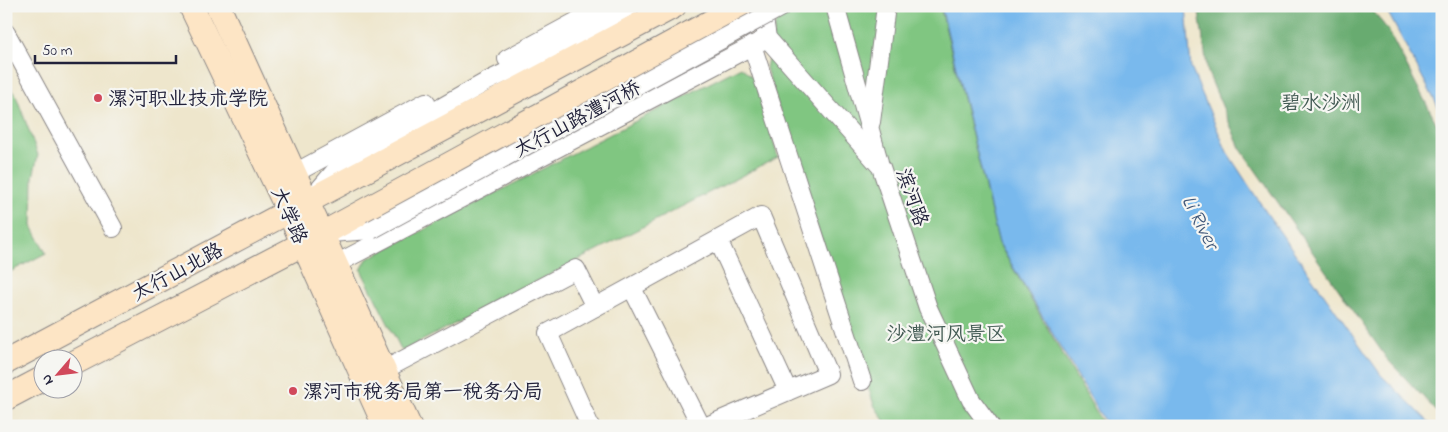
<svg xmlns="http://www.w3.org/2000/svg" width="1448" height="432" font-family="'Indie Flower','LXGW WenKai TC',sans-serif">
	<style>
		.green { fill: #80c681; stroke: #51745e }
		.forest { fill: #68ab6f; stroke: #456655 }
		.water { fill: #79b9ed; stroke: #4e6e94 }
		.lines { fill: none; stroke-linecap: round; stroke-linejoin: round }
		.street-casing { stroke: #888484; stroke-width: 20 }
		.secondary-casing { stroke: #888484; stroke-width: 26 }
		.street { stroke: #fff; stroke-width: 18 }
		.secondary { stroke: #fde5c5; stroke-width: 24 }
		.street-bridge-casing { stroke: #888484; stroke-width: 20; stroke-linecap: butt }
		.street-bridge { stroke: #fff; stroke-width: 18 }
		.poi-dot { fill: #d1495b; stroke: #f6f6f2; stroke-width: 2 }
		.labels { text-anchor: middle; stroke-width: 4.5; stroke-linejoin: round; paint-order: stroke }
		.poi-label { font-size: 20px; fill: #22223b; stroke: #f6f6f2; text-anchor: start }
		.park-label { font-size: 20px; fill: #435b54; stroke: #f6f6f2 }
		.street-label { font-size: 20px; fill: #22223b; stroke: #f6f6f2 }
		.water-label { font-size: 21px; font-style: italic; fill: #405779; stroke: #f6f6f2 }
	</style>
	<rect width="100%" height="100%" fill="#f6f6f2"/>
	<filter id="ink" filterUnits="userSpaceOnUse"><feTurbulence type="fractalNoise" baseFrequency=".02" numOctaves="2"/><feDisplacementMap in="SourceGraphic" scale="10" xChannelSelector="R" yChannelSelector="G"/><feConvolveMatrix kernelMatrix="1 2 1 2 8 2 1 2 1" color-interpolation-filters="sRGB"/></filter>
	<filter id="wash" filterUnits="userSpaceOnUse"><feTurbulence type="fractalNoise" baseFrequency=".0096" numOctaves="4" result="noise"/><feDisplacementMap in="SourceGraphic" scale="20" xChannelSelector="R" yChannelSelector="G"/><feGaussianBlur stdDeviation="1.12" result="paint"/><feColorMatrix in="noise" values="0 0 0 0 0 0 0 0 0 0 0 0 0 0 0 0 0 1.4 0 .05"/><feComposite in="paint" operator="in"/></filter>
	<g filter="url(#wash)">
		<rect width="100%" height="100%" fill="#eee6cc"/>
		<g class="green">
			<path d="M774,6H940L999,244L1104,426H888L874,405L766,68L776,22Z"/>
			<path d="M741,67L755,79L778,157L402,351L361,270L367,259Z"/>
			<path d="M6,83L15,93L38,155L33,177L32,226L46,253L6,274Z"/>
		</g>
		<path class="forest" d="M1198,6H1369L1388,30L1442,134V417L1387,359L1240,148L1208,73Z"/>
		<g class="water">
			<path d="M941,6H1186L1191,68L1227,152L1268,215L1381,375L1433,426H1107L999,243Z"/>
			<path d="M1384,6H1442V114L1386,9Z"/>
		</g>
	</g>
	<g filter="url(#ink)">
		<g class="lines">
			<g class="street-casing">
				<g id="street">
					<path d="M762,6L767,38L881,167L928,308L971,400L990,426"/>
					<path d="M835,6L879,162"/>
					<path d="M6,33L113,228"/>
					<path d="M752,45L862,381"/>
					<path d="M507,59L605,6"/>
					<path d="M871,122L886,6"/>
					<path d="M295,173L426,102"/>
					<path d="M317,192L340,165L486,82L543,54L630,6"/>
					<path d="M330,233L371,230"/>
					<path d="M718,240L788,391"/>
					<path d="M336,264L767,38"/>
					<path d="M632,288L701,426"/>
					<path d="M384,370L576,269L595,307"/>
					<path d="M590,426L548,333L761,216L828,374L707,426"/>
				</g>
			</g>
			<g class="secondary-casing">
				<g id="secondary">
					<path d="M191,6L289,212L385,426"/>
					<path d="M218,6L409,426"/>
					<path d="M6,362L674,6"/>
					<path d="M72,364L322,234L740,6"/>
					<path d="M6,398L42,379"/>
				</g>
			</g>
			<use href="#street" class="street"/>
			<use href="#secondary" class="secondary"/>
			<g class="street-bridge-casing">
				<path id="street-bridge" d="M371,230L783,6"/>
			</g>
			<use href="#street-bridge" class="street-bridge"/>
		</g>
	</g>
	<g class="poi-dot">
		<circle cx="98" cy="98" r="5"/>
		<circle cx="293" cy="391" r="5"/>
	</g>
	<g class="labels">
		<g class="poi-label">
			<text x="108" y="105">漯河职业技术学院</text>
			<text x="303" y="398">漯河市税务局第一税务分局</text>
		</g>
		<g class="park-label">
			<text x="1321" y="109">碧水沙洲</text>
			<text x="946" y="340">沙澧河风景区</text>
		</g>
		<g class="street-label">
			<text transform="translate(577 118) rotate(-28)" y="7">太行山路澧河桥</text>
			<text transform="translate(913 197) rotate(71)" y="7">滨河路</text>
			<text transform="translate(290 215) rotate(66)" y="7">大学路</text>
			<text transform="translate(177 271) rotate(-28)" y="7">太行山北路</text>
		</g>
		<g class="water-label">
			<text transform="translate(1201 222) rotate(63)" y="7">Li River</text>
		</g>
	</g>
	<rect width="1448" height="432" fill="none" stroke="#f6f6f2" stroke-width="25"/>
	<g transform="translate(58 374) rotate(242)"><circle r="24" fill="#f6f6f2" stroke="#a1a1a9"/>
	<path d="M0-4L9 19L0 12L-9 19Z" fill="#d1495b"/>
	<text y="-8" font-size="14" font-weight="bold" text-anchor="middle" fill="#22223b">N</text>
	</g>
	<path d="M35 55v8h141v-8" fill="none" stroke="#22223b" stroke-width="2.5"/>
	<text x="42" y="55" font-size="15" fill="#22223b" stroke="#f6f6f2" stroke-width="4" paint-order="stroke">50 m</text>
</svg>
